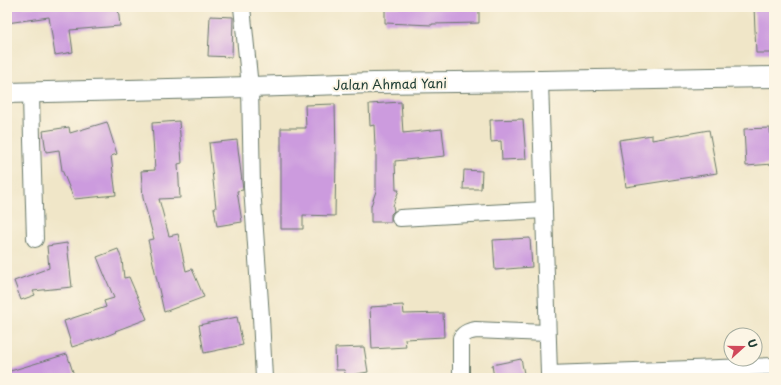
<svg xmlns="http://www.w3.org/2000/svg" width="781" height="385" font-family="'Playpen Sans',sans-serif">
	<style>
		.building { fill: #cc9bde }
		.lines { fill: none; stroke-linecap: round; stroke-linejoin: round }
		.minor-casing { stroke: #687868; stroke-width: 18 }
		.tertiary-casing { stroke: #687868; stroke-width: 22 }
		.minor { stroke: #fff; stroke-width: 16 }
		.tertiary { stroke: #fff; stroke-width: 20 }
		.labels { text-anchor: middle; stroke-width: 4; stroke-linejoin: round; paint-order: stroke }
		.street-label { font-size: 13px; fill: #1f3d34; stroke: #fcf5e5 }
	</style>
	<rect width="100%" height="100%" fill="#fcf5e5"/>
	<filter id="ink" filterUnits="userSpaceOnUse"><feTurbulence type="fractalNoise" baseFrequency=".025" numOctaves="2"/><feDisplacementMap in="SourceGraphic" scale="8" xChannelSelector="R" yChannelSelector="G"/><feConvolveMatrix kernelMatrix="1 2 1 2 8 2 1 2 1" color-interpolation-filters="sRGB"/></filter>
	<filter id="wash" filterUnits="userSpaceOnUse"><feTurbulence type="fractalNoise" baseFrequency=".012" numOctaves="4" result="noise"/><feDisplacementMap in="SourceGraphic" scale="16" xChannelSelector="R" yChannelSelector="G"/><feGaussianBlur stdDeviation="0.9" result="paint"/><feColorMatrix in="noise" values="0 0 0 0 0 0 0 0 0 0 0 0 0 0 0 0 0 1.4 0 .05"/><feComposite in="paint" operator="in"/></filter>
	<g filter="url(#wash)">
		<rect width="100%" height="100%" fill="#f0e6c8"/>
		<g id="blocks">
			<g class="building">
				<path d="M7,7H118L120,26L70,30L73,52L55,55L49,17L7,23Z"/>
				<path d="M385,7H479V23L432,24V25L385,23Z"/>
				<path d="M754,7H774V53H756Z"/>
				<path d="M210,16L233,17L232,57L208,56Z"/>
				<path d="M401,102L403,133L442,129L445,156L395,161L396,190H399L393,206L394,211L391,214V222H371V206L376,191V146H375L374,125L370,126L369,104Z"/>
				<path d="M335,104L336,155L335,216L303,215V229H281V128H306L305,105Z"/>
				<path d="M523,119L526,159L502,160L501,141L491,142L490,120Z"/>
				<path d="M179,121L182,163L178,164L180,198L159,199L169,236L178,234L186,271L192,269L204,297L164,312L148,240L154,239L143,198L141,171L155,170L152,123Z"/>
				<path d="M107,122L117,154L111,156L116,195L74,199L62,170L59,150L46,152L43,131L69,127L70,133Z"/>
				<path d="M770,128L773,164L746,166L744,129Z"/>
				<path d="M709,130L717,173L626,187L619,140L652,135V140Z"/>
				<path d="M237,140L243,190L237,191L242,222L217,226L214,208H216L209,143Z"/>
				<path d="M464,170L482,171L481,189H463Z"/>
				<path d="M530,238L532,267L495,270L493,240Z"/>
				<path d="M67,243L72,287L33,291L35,295L21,300L14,281L49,268L47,246Z"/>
				<path d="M118,249L122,260L124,278L129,277L147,319L115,331L116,332L109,335L72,347L64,321L106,307L104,301L114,298L97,257Z"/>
				<path d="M403,305L404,314L443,313L444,337L405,339L406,347L372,349L370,307Z"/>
				<path d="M237,317L243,345L204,353L199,325Z"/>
				<path d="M364,347L368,372L346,376L344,370H336L335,348Z"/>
				<path d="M67,354L75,378H7V372Z"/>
				<path d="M521,359L525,378H494L492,365Z"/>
			</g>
		</g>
	</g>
	<g filter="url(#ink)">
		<use href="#blocks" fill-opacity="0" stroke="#687868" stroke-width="1"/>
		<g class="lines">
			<g class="minor-casing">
				<g id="minor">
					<path d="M242,7L250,87L252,187L261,317L264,378"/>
					<path d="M540,81L549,374"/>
					<path d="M31,93L32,140L35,239"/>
					<path d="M400,218L544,210"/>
					<path d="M461,378V338C465,332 470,331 476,330L547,333"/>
					<path d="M549,378V374L774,366"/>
				</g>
			</g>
			<g class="tertiary-casing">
				<path id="tertiary" d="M7,93L250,87L374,83L540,81L774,77"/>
			</g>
			<use href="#minor" class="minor"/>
			<use href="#tertiary" class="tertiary"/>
		</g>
	</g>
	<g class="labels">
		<g class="street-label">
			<text transform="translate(390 84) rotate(-1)" y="5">Jalan Ahmad Yani</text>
		</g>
	</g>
	<rect width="781" height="385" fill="none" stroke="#fcf5e5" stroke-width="24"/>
	<g transform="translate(743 347) rotate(69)"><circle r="19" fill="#fcf5e5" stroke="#a4ab9e"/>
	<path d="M0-3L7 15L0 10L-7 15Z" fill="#d1495b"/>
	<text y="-6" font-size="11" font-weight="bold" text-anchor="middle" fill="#1f3d34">U</text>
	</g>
</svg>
